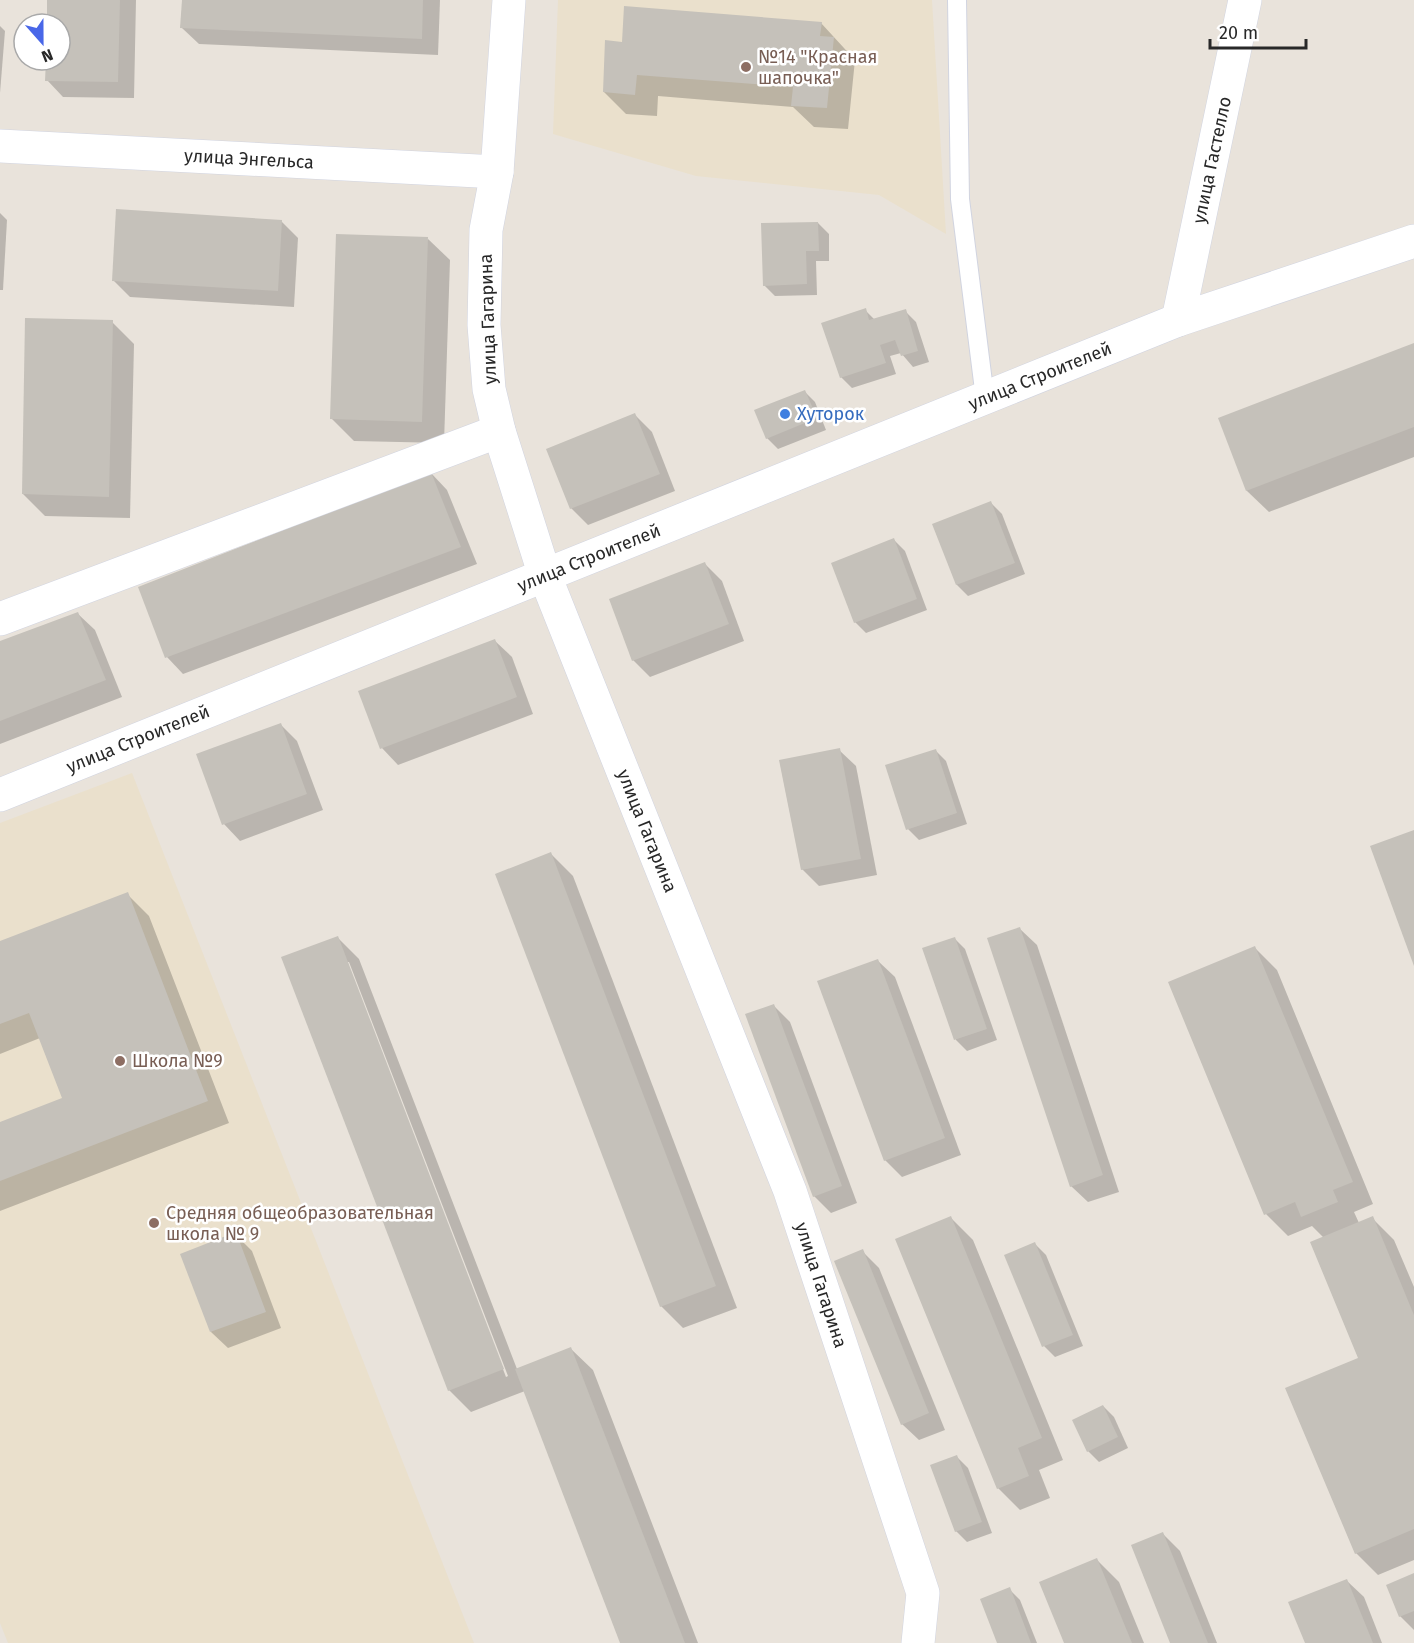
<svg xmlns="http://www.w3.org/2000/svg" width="1414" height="1643" font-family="'Fira Sans',sans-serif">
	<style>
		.education { fill: #eae0cc }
		.shadow { fill: #0003; fill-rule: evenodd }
		.building { fill: #c5c1ba }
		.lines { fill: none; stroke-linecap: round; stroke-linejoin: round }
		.lane-casing { stroke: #d1d4e0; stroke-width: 20 }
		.street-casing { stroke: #d1d4e0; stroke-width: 34 }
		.lane { stroke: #fff; stroke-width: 18 }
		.street { stroke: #fff; stroke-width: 33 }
		.education-dot { fill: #8d6e63; stroke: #fff; stroke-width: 2 }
		.shop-dot { fill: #3f7fe0; stroke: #fff; stroke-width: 2 }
		.labels { text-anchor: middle; stroke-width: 5; stroke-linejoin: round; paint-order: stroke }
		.education-label { font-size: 18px; fill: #785e54; stroke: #fff; text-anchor: start }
		.street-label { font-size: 18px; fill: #282828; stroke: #fff }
		.shop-label { font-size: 18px; fill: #366cbe; stroke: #fff; text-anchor: start }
	</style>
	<rect width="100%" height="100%" fill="#e9e3db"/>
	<g class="education">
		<path d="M558,0H932L946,234L879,195L696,176L553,134Z"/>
		<path d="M132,773L474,1643H8L0,1623V823Z"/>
	</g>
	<g class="shadow">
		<path d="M49,0H136L134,98L63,97L47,80V60H60V24H48Z"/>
		<path d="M183,0H440L438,55L199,44L182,28Z"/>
		<path d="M821,23L855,60L848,129L814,127L793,107L658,96L657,116L626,114L604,92L623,44Z"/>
		<path d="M0,26L5,31L0,93Z"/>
		<path d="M0,213L7,220L3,290H0Z"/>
		<path d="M281,221L298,238L294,307L130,297L113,280Z"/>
		<path d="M818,223L829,234V261H816L817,295L775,296L764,285Z"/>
		<path d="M428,239L450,260L444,443L354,441L332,419Z"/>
		<path d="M865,310L875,320L905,311L916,322L929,362L913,367L901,353L890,356L896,374L852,388L841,377Z"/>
		<path d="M112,322L134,344L130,518L45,516L23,494Z"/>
		<path d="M1414,345V457L1269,512L1247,491L1220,419Z"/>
		<path d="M804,391L815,402L826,430L778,449L767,438Z"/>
		<path d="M635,415L652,432L675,491L588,525L571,508Z"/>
		<path d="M431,473L447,490L477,564L183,674L167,657Z"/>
		<path d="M991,503L1002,514L1025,574L968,596L957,585L934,525Z"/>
		<path d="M894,540L905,551L927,610L866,633L855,622Z"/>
		<path d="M705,564L722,581L744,641L650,677L633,660Z"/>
		<path d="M78,614L95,630L122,697L0,744V642Z"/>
		<path d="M495,641L512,657L533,714L398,765L382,748Z"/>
		<path d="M281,725L297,741L323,810L240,841L224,824Z"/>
		<path d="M839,750L856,766L877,875L819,886L802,869Z"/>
		<path d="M935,750L946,761L967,824L919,840L908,829Z"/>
		<path d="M551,854L573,876L737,1308L683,1328L661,1306Z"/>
		<path d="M127,894L149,916L229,1123L0,1211V1123L64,1099L40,1038L0,1054V943Z"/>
		<path d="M1020,929L1037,945L1119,1192L1088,1202L1071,1186Z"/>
		<path d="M337,937L359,959L517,1369L571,1349L593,1370L698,1643H622L525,1391L471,1412L449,1390ZM346,962H349L508,1376L506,1377Z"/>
		<path d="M954,938L965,949L997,1040L967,1051L956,1040L924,949Z"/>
		<path d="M1255,948L1277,970L1373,1204L1354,1212L1359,1223L1372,1218L1394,1240L1414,1287V1560L1378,1575L1356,1553L1360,1359L1324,1238L1312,1226L1288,1236L1266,1214Z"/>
		<path d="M878,961L895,977L961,1155L902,1177L885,1160Z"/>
		<path d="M773,1005L790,1022L857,1203L831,1213L814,1196Z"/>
		<path d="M951,1218L973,1240L1063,1460L1039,1470L1050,1498L1020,1510L998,1488Z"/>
		<path d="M235,1234L252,1251L281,1328L228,1348L211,1332Z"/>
		<path d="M1035,1244L1046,1255L1083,1346L1055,1357L1044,1346L1006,1256Z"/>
		<path d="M862,1251L879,1268L945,1430L919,1440L902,1424Z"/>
		<path d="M1103,1406L1114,1417L1128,1448L1099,1462L1088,1451Z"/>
		<path d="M957,1457L968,1468L992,1533L967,1542L956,1531Z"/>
		<path d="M1163,1534L1180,1551L1217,1643H1172Z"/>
		<path d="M1097,1560L1119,1582L1144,1643H1066Z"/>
		<path d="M1414,1575V1630L1400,1616Z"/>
		<path d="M1347,1581L1364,1597L1382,1643H1306Z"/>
		<path d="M1009,1589L1020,1600L1037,1643H998Z"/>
	</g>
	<g class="building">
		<path d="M47,0H120L118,82L45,81L46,60H60V24H47Z"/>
		<path d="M182,0H423L422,39L180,28Z"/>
		<path d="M624,6L822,22L820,36L834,37L827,108L791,106L793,87L637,75L635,95L603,92L605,40L622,42Z"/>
		<path d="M116,209L282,220L278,291L112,281Z"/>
		<path d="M818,222L819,251H806L807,284L763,286L761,223Z"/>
		<path d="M336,234L428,237L422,422L330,419Z"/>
		<path d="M866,308L869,320L906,309L918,351L901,356L895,340L880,345L886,363L840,378L821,323Z"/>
		<path d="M25,318L113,320L109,497L22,494Z"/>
		<path d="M1414,343V427L1246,491L1218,418Z"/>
		<path d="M805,390L817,418L766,439L754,410Z"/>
		<path d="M635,413L660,474L570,509L546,449Z"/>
		<path d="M431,472L461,547L165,658L138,587Z"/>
		<path d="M991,501L1015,563L956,585L932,524Z"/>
		<path d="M894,538L917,599L854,623L831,563Z"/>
		<path d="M705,562L729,624L632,661L609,599Z"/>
		<path d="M78,612L106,680L0,721V641Z"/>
		<path d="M495,639L517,697L380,749L358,691Z"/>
		<path d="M281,723L307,794L222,825L196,754Z"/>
		<path d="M840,748L861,859L801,870L779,760Z"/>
		<path d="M936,749L957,813L906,830L885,765Z"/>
		<path d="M1414,830V966L1370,846Z"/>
		<path d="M551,852L716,1286L660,1307L495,874Z"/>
		<path d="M128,892L208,1101L0,1181V1122L62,1098L29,1013L0,1024V941Z"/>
		<path d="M1020,927L1103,1175L1070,1187L987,938Z"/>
		<path d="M338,936L504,1369L448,1391L281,957Z"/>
		<path d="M955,937L987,1029L954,1040L922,948Z"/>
		<path d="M1255,946L1353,1182L1333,1190L1338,1202L1301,1217L1295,1202L1264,1215L1168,982Z"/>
		<path d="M878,959L945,1138L884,1161L817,981Z"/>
		<path d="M774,1004L842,1186L813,1197L745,1014Z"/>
		<path d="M951,1216L1042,1438L1018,1448L1029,1476L997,1489L895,1239Z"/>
		<path d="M1373,1216L1414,1315V1529L1355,1554L1285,1388L1358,1358L1310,1242Z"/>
		<path d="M236,1232L266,1312L210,1332L180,1254Z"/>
		<path d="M1035,1242L1073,1335L1042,1347L1004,1255Z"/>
		<path d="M863,1249L929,1413L901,1425L834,1261Z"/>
		<path d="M571,1347L685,1643H620L515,1369Z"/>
		<path d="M1103,1405L1118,1437L1087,1452L1072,1420Z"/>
		<path d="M957,1455L982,1522L955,1532L930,1465Z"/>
		<path d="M1163,1532L1208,1643H1170L1131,1545Z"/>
		<path d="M1097,1558L1132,1643H1064L1039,1582Z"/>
		<path d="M1414,1573V1611L1399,1617L1386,1585Z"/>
		<path d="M1347,1579L1373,1643H1305L1288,1602Z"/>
		<path d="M1010,1587L1031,1643H997L980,1599Z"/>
	</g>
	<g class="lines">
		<g class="lane-casing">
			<path id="lane" d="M957,0L960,199L985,398"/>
		</g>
		<g class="street-casing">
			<g id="street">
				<path d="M509,0L497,172L486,230L484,325L489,389L499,431L545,576L790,1191L923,1593L918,1643"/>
				<path d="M0,146L497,172"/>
				<path d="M1178,320L1245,0"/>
				<path d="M0,619L499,431"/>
				<path d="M0,795L1178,320L1414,241"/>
			</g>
		</g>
		<use href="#lane" class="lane"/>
		<use href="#street" class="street"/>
	</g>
	<g class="education-dot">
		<circle cx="746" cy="67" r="6"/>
		<circle cx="120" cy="1061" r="6"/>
		<circle cx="154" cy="1223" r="6"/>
	</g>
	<circle class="shop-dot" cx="785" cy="414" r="6"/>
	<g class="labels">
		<g class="education-label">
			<text x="758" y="63">№14 "Красная<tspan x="758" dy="21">шапочка"</tspan></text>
			<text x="132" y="1067">Школа №9</text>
			<text x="166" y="1219">Средняя общеобразовательная<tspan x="166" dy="21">школа № 9</tspan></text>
		</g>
		<g class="street-label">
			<text transform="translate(249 159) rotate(3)" y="6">улица Энгельса</text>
			<text transform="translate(1212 160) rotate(-78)" y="6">улица Гастелло</text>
			<text transform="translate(488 319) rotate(-92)" y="6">улица Гагарина</text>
			<text transform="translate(1040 376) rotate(-22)" y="6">улица Строителей</text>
			<text transform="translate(589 558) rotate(-22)" y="6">улица Строителей</text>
			<text transform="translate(138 739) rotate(-22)" y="6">улица Строителей</text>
			<text transform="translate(647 831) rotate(68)" y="6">улица Гагарина</text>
			<text transform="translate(821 1285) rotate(72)" y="6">улица Гагарина</text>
		</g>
		<g class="shop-label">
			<text x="797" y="420">Хуторок</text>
		</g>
	</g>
	<g transform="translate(42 42) rotate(159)"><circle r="28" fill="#ffffff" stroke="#a9a9a9" stroke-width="1.5"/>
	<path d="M0-4.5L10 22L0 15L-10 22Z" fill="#4967e8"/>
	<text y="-9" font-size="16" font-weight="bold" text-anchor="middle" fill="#282828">N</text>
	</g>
	<path d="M1210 39v9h96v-9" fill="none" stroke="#282828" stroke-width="3"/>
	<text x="1219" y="39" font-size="18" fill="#282828" stroke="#ffffff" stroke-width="4.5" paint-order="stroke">20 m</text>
</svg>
